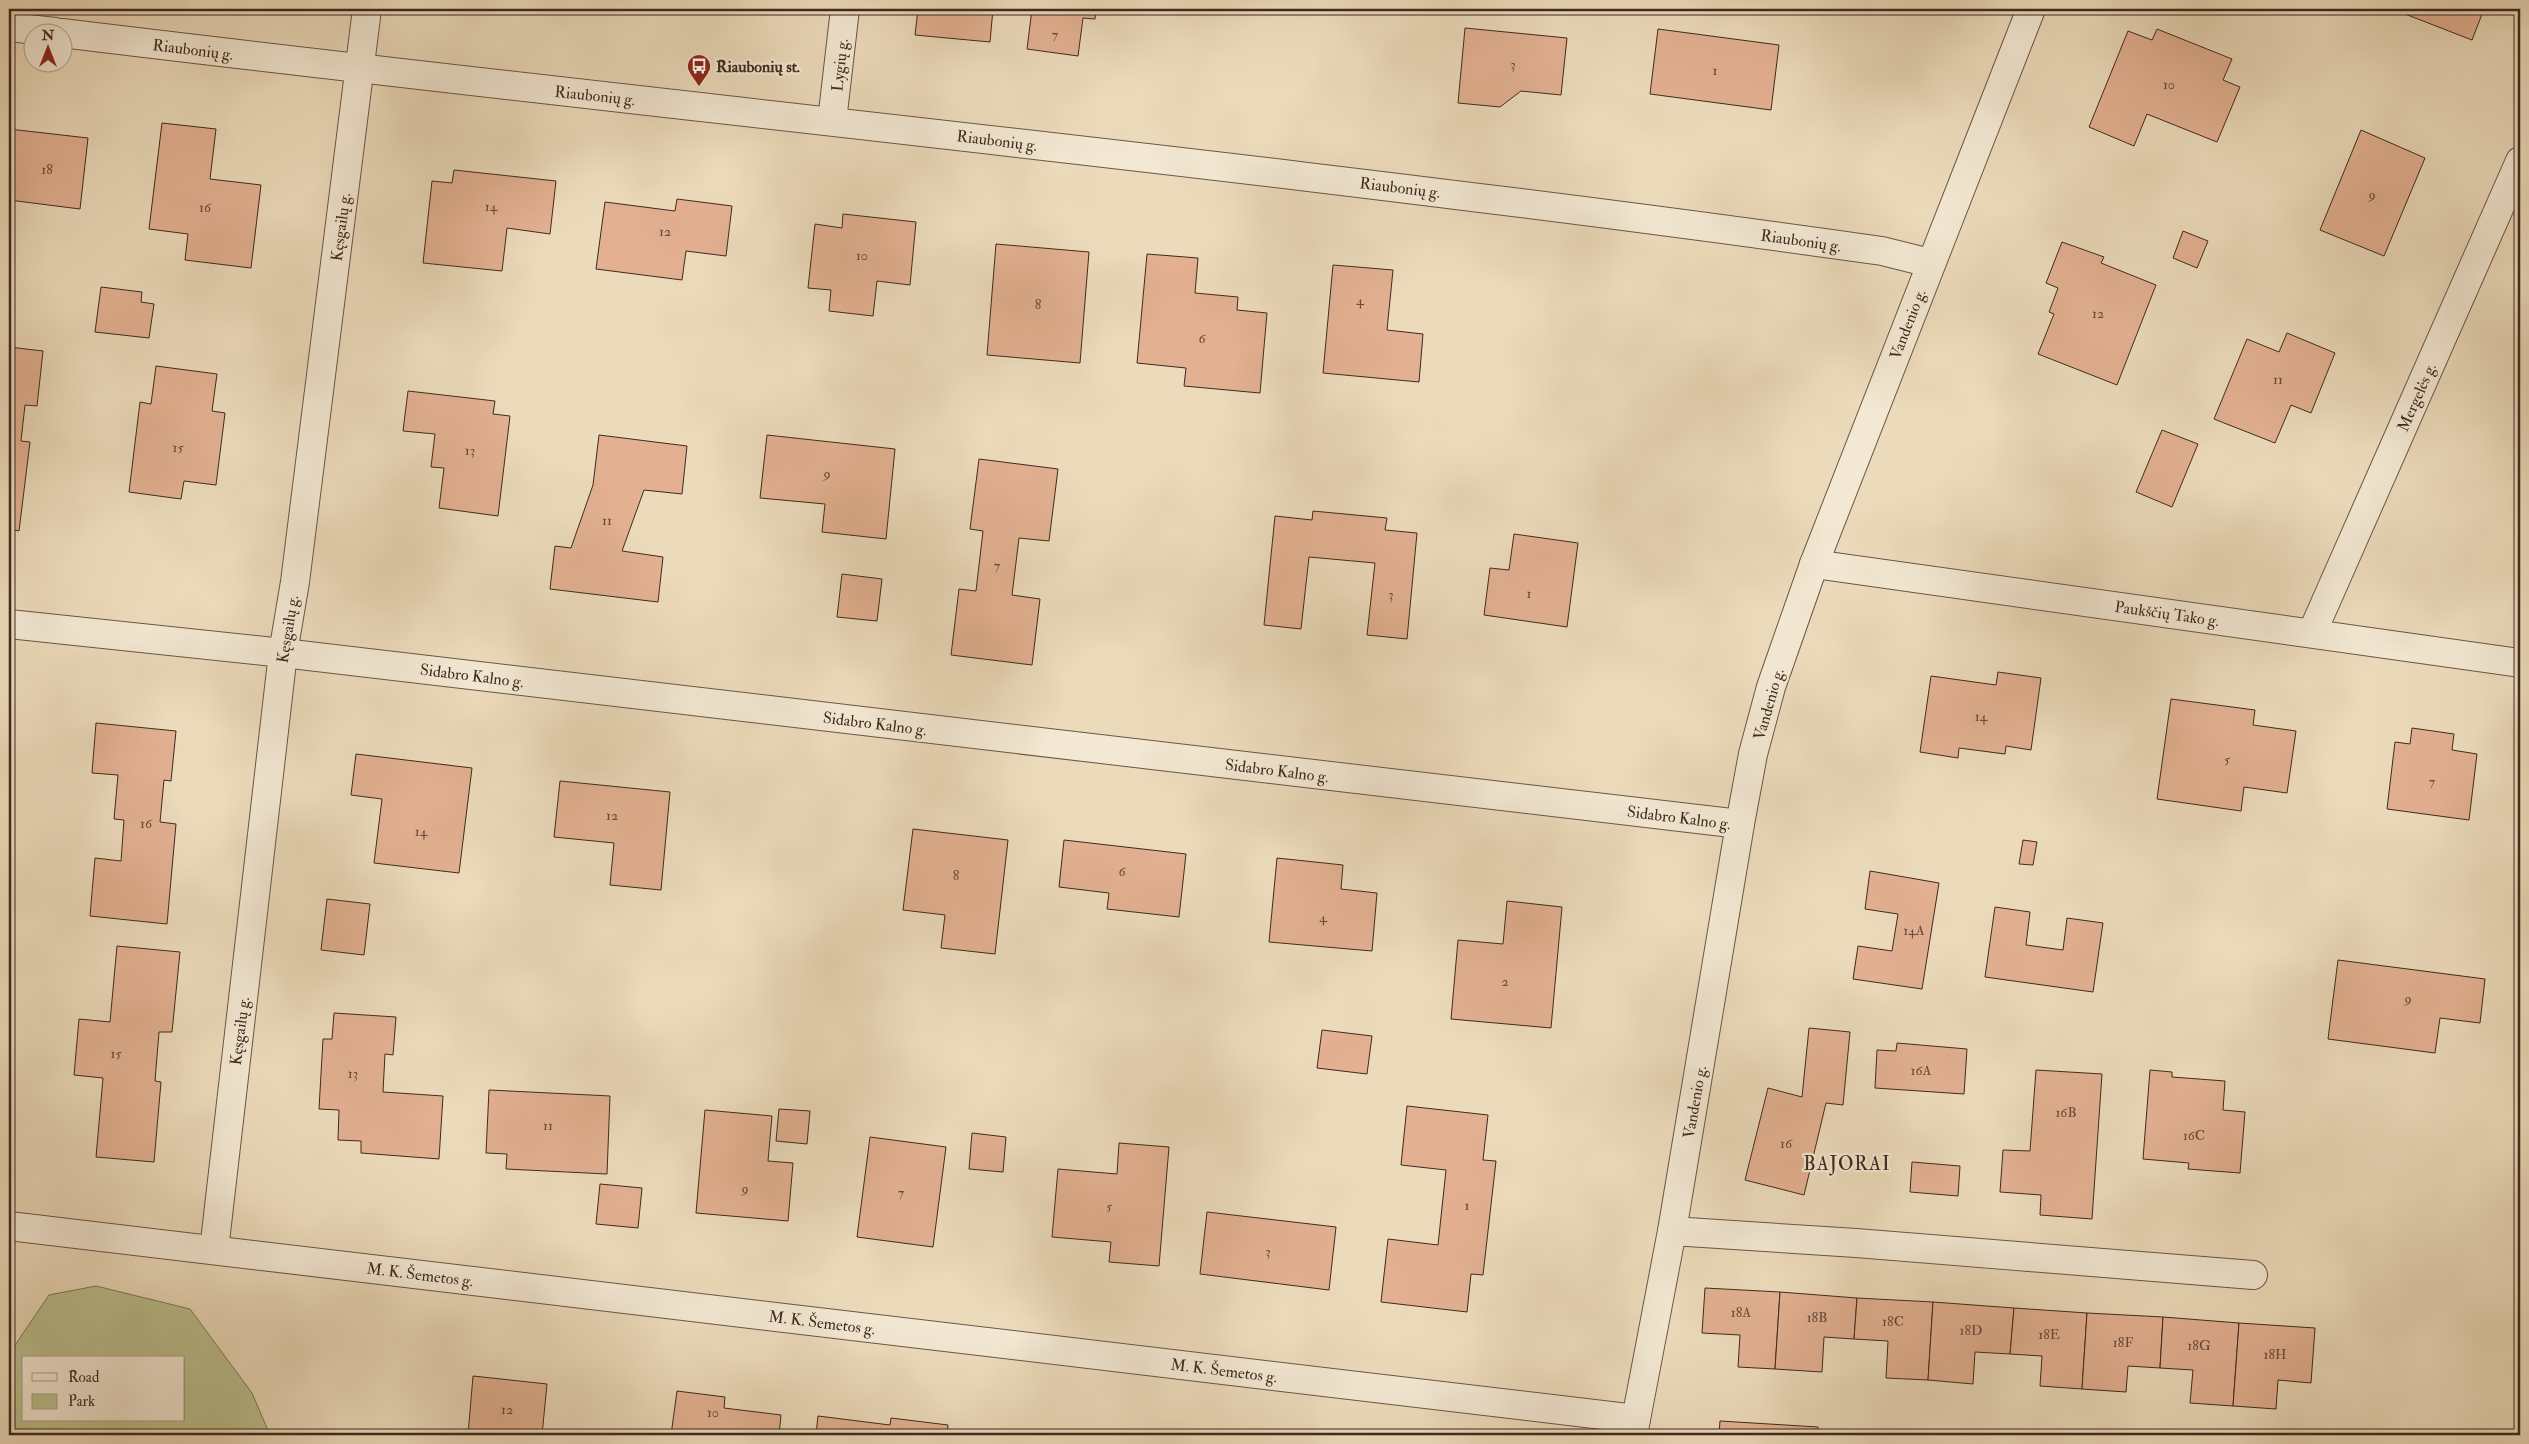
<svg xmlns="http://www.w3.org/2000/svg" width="2529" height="1444" font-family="'IM FELL Double Pica',serif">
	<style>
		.green { fill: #bbbf8e; stroke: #7d7456; fill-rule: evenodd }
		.building { fill: #e3b192; stroke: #3f291f }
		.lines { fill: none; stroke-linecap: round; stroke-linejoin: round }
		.minor-casing { stroke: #6a5646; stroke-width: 30 }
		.minor { stroke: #f3e8d3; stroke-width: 28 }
		.labels { text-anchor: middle; stroke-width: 4.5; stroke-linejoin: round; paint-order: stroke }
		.number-label { font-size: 14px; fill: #684b3c }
		.street-label { font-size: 16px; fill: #3f291f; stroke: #f3e8d3 }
		.poi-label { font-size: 16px; font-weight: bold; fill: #3f291f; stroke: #f3e8d3; text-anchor: start }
		.quarter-label { font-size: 19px; letter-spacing: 1px; fill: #3f291f; stroke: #f3e8d3 }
	</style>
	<rect width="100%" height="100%" fill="#ecdbbb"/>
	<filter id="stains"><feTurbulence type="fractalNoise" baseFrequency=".004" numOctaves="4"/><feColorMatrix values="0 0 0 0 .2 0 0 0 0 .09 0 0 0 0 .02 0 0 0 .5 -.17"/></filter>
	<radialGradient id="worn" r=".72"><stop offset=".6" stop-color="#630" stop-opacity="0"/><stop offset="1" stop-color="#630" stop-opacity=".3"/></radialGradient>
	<path class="green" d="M96,1286L190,1309L252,1393L270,1435H9V1354L49,1295ZM24,1358H184V1420H24Z"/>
	<g class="building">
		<path d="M918,9H993L990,42L915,35Z"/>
		<path d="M1032,9H1096L1095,19L1083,18L1078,56L1027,49Z"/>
		<path d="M1255,9H1287V12Z"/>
		<path d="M2407,9H2484L2472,40L2405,14Z"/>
		<path d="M1465,28L1567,38L1561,95L1521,91L1500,107L1458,103Z"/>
		<path d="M1658,29L1779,45L1771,110L1650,94Z"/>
		<path d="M2157,29L2232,59L2223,80L2240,87L2217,142L2147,114L2134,146L2089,127L2128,31L2152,40Z"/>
		<path d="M162,123L216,129L210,179L261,185L251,268L185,260L188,234L149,229Z"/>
		<path d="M9,129L88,138L80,209L9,200Z"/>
		<path d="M2361,130L2425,158L2384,256L2320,230Z"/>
		<path d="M454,170L556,181L550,234L507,228L502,271L423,263L432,181L452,183Z"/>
		<path d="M677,199L732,206L726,256L686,251L682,280L596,269L605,202L675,211Z"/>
		<path d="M843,214L916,222L910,285L877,281L873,316L829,311L831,290L808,288L815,224L842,228Z"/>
		<path d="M2183,231L2208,241L2197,268L2173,258Z"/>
		<path d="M2062,242L2104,257L2101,263L2156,285L2117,385L2038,354L2054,314L2049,312L2058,288L2046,283Z"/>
		<path d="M996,244L1089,252L1080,363L987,355Z"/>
		<path d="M1147,254L1198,258L1195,293L1238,297L1237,310L1267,313L1260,393L1184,386L1186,368L1137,363Z"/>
		<path d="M1333,265L1393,270L1387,330L1423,334L1419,382L1323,373Z"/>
		<path d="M101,287L142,292L141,302L154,304L149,338L95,332Z"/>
		<path d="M2287,333L2335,353L2311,413L2291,405L2275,443L2214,419L2247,339L2279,352Z"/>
		<path d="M9,347L43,351L37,406L25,405L21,441L30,442L19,531L10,529L9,537Z"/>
		<path d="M156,366L217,374L212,411L225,413L216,485L184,481L181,499L129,492L140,402L151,404Z"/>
		<path d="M408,391L495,401L493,414L510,416L498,516L439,508L444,468L431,467L435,434L403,431Z"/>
		<path d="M2162,430L2198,444L2172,507L2136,492Z"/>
		<path d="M599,435L687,446L682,494L644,490L622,551L663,557L658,602L550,589L555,546L571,548L593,485Z"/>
		<path d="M767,435L895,449L886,539L822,532L825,504L760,498Z"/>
		<path d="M979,459L1058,469L1049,541L1019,538L1012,595L1040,599L1032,665L951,655L959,589L976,591L983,531L970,529Z"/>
		<path d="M1313,511L1387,518L1385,530L1417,533L1407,639L1367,635L1375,563L1309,557L1301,629L1264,625L1275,516L1312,520Z"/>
		<path d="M1514,534L1578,543L1567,627L1484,615L1490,568L1509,570Z"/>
		<path d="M842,574L882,579L877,621L837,617Z"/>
		<path d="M1998,672L2041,678L2031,750L2006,746L2005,754L1959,748L1958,758L1920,752L1931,676L1996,685Z"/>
		<path d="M2171,699L2255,710L2253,725L2296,731L2287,793L2244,787L2241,811L2157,799Z"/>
		<path d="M96,723L176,731L171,781L164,780L160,822L176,824L167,924L90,916L95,858L121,861L124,820L114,819L118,775L92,773Z"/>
		<path d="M2412,728L2454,734L2452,750L2477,754L2469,820L2387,809L2395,742L2410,744Z"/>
		<path d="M356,754L472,768L459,873L374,863L382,799L351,795Z"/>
		<path d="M560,781L670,792L661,890L610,885L614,843L554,837Z"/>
		<path d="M913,829L1008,840L995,954L941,948L945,915L903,910Z"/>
		<path d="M1064,840L1186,854L1179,917L1107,909L1109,893L1059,887Z"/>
		<path d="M2023,840L2037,842L2033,865L2019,864Z"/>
		<path d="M1277,858L1343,865L1341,889L1377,893L1372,951L1269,942Z"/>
		<path d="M1870,871L1939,883L1922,989L1853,979L1858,946L1892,951L1898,914L1865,909Z"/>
		<path d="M327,899L370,904L364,955L321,950Z"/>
		<path d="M1507,901L1562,907L1551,1028L1451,1019L1458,940L1503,944Z"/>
		<path d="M1995,907L2030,912L2026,945L2063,950L2067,918L2103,923L2093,992L1985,977Z"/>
		<path d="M117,946L180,952L172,1032H159L155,1081L161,1082L154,1162L96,1157L103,1078L74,1075L79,1019L110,1022Z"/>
		<path d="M2338,960L2485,979L2480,1023L2440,1018L2435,1053L2328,1039Z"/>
		<path d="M334,1013L396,1017L393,1055L385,1054L383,1092L443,1096L439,1159L361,1153V1141L338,1140L339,1110L319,1109L323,1039H332Z"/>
		<path d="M1809,1028L1850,1032L1843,1105L1826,1103L1804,1195L1745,1180L1768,1088L1802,1097Z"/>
		<path d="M1322,1030L1372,1036L1367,1074L1317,1068Z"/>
		<path d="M1897,1043L1967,1049L1964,1094L1875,1088L1877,1050L1896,1051Z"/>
		<path d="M2036,1070L2102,1074L2092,1219L2040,1215L2041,1195L2000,1192L2003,1150L2030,1151Z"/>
		<path d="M2150,1070L2172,1072V1077L2225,1081L2223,1110L2245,1112L2240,1173L2188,1169L2189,1163L2143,1159Z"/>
		<path d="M489,1090L610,1096L607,1174L506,1169L507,1154L486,1153Z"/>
		<path d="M1407,1106L1488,1115L1483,1160L1496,1161L1483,1275L1471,1274L1467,1312L1381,1302L1388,1239L1438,1245L1446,1170L1401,1165Z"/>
		<path d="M779,1109L810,1111L807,1144L776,1141Z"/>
		<path d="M705,1110L772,1116L768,1161L793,1163L788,1221L696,1213Z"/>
		<path d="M972,1133L1006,1137L1003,1172L969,1169Z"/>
		<path d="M870,1137L946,1147L933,1247L857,1237Z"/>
		<path d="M1119,1143L1169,1147L1159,1266L1109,1262L1111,1242L1052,1237L1058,1169L1117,1174Z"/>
		<path d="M1912,1162L1960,1166L1958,1196L1910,1192Z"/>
		<path d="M600,1184L642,1188L638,1228L596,1224Z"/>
		<path d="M1207,1212L1336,1227L1329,1290L1200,1274Z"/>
		<path d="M1705,1288L1780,1292L1775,1369L1738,1367L1740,1335L1702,1333Z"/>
		<path d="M1780,1292L1857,1298L1854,1339L1824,1337L1822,1372L1775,1369Z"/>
		<path d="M1857,1298L1933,1302L1928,1380L1886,1378L1888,1341L1854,1339Z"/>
		<path d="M1933,1302L2014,1308L2010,1354L1975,1352L1973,1384L1928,1380Z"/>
		<path d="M2014,1308L2087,1313L2082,1389L2040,1386L2042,1356L2010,1354Z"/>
		<path d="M2087,1313L2163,1317L2160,1368L2128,1366L2126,1392L2082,1389Z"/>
		<path d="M2163,1317L2239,1323L2233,1406L2190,1403L2193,1370L2160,1368Z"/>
		<path d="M2239,1323L2315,1328L2311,1383L2278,1380L2276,1409L2233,1406Z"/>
		<path d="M473,1376L547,1384L542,1435H468Z"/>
		<path d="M677,1391L725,1397L724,1408L781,1415L779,1435H671Z"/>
		<path d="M818,1416L890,1425L891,1418L948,1425L947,1435H816Z"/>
		<path d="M1720,1421L1818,1427V1435H1719Z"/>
		<path d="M1915,1431L1970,1433V1435H1915Z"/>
	</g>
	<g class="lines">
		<g class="minor-casing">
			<g id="minor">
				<path d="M9,27L55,32"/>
				<path d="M62,33C669,107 1277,166 1882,251L1930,263"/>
				<path d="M832,121L845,9"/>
				<path d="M1814,564L2520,663"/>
				<path d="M9,624L283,653L1740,824"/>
				<path d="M2312,633L2520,161"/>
				<path d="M9,1226L1636,1419"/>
				<path d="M1672,1231L1856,1243L2253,1275"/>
				<path d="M214,1250L283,653L295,582L367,9"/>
				<path d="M1633,1435L1672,1231L1740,824L1753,754L1771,687L1814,564L2031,9"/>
			</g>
		</g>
		<use href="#minor" class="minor"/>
	</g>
	<defs>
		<g id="bus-pin" transform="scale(1.25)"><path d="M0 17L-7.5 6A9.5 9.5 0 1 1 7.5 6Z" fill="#8f2418" stroke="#f3e8d3"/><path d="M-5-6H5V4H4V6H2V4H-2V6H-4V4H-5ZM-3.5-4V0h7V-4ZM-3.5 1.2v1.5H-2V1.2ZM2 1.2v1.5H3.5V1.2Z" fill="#fff"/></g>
	</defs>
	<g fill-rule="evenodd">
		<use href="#bus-pin" x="699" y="66"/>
	</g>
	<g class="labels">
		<g class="number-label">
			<text x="1055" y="39">7</text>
			<text x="1513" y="69">3</text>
			<text x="1715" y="75">1</text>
			<text x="2169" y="89">10</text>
			<text x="47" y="174">18</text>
			<text x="2372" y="199">9</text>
			<text x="491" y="211">14</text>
			<text x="205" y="212">16</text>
			<text x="665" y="236">12</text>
			<text x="862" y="260">10</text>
			<text x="1360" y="305">4</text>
			<text x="1038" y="309">8</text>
			<text x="2098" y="318">12</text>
			<text x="1202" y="343">6</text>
			<text x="2278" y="384">11</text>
			<text x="178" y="452">15</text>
			<text x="470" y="455">13</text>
			<text x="827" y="478">9</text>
			<text x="607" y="525">11</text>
			<text x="997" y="570">7</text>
			<text x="1529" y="598">1</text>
			<text x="1391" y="599">3</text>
			<text x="1981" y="721">14</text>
			<text x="2227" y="764">5</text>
			<text x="2432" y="786">7</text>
			<text x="612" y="820">12</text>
			<text x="146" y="828">16</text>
			<text x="421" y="836">14</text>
			<text x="1122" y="876">6</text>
			<text x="956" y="880">8</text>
			<text x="1323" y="922">4</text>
			<text x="1914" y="935">14A</text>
			<text x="1505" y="986">2</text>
			<text x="2408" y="1003">9</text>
			<text x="116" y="1058">15</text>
			<text x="1921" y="1075">16A</text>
			<text x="353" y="1078">13</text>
			<text x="2066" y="1117">16B</text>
			<text x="548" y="1130">11</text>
			<text x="2194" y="1140">16C</text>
			<text x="1786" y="1148">16</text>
			<text x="745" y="1193">9</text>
			<text x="901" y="1197">7</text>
			<text x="1467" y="1210">1</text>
			<text x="1109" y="1211">5</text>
			<text x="1268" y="1256">3</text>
			<text x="1741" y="1317">18A</text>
			<text x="1817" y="1322">18B</text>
			<text x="1893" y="1326">18C</text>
			<text x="1971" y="1335">18D</text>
			<text x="2049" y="1339">18E</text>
			<text x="2123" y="1347">18F</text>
			<text x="2199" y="1350">18G</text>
			<text x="2275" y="1359">18H</text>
			<text x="507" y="1414">12</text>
			<text x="713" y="1417">10</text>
		</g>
		<g class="street-label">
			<text transform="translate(193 49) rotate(7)" y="6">Riaubonių g.</text>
			<text transform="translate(839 65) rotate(-84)" y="6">Lygių g.</text>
			<text transform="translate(595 95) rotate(6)" y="6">Riaubonių g.</text>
			<text transform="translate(997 140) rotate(7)" y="6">Riaubonių g.</text>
			<text transform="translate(1400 187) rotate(7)" y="6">Riaubonių g.</text>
			<text transform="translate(340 227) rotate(-83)" y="6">Kęsgailų g.</text>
			<text transform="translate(1801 240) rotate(8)" y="6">Riaubonių g.</text>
			<text transform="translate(1907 324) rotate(-69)" y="6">Vandenio g.</text>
			<text transform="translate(2416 397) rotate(-66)" y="6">Mergelės g.</text>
			<text transform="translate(2167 613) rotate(8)" y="6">Paukščių Tako g.</text>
			<text transform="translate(287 629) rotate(-81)" y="6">Kęsgailų g.</text>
			<text transform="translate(472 675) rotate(7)" y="6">Sidabro Kalno g.</text>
			<text transform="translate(1768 704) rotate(-74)" y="6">Vandenio g.</text>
			<text transform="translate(875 723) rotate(7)" y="6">Sidabro Kalno g.</text>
			<text transform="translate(1277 770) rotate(7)" y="6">Sidabro Kalno g.</text>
			<text transform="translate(1679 817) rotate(7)" y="6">Sidabro Kalno g.</text>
			<text transform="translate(239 1031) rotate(-83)" y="6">Kęsgailų g.</text>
			<text transform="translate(1694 1102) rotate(-80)" y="6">Vandenio g.</text>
			<text transform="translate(420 1274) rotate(7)" y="6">M. K. Šemetos g.</text>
			<text transform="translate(822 1322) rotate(7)" y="6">M. K. Šemetos g.</text>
			<text transform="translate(1224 1370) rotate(7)" y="6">M. K. Šemetos g.</text>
		</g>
		<g class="poi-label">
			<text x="716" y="72">Riaubonių st.</text>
		</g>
		<g class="quarter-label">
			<text x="1847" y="1170">BAJORAI</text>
		</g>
	</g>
	<rect width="2529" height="1444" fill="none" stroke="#ecdbbb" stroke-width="30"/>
	<rect x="10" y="10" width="2509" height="1424" fill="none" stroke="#3f291f" stroke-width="2.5"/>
	<rect x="15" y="15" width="2499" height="1414" fill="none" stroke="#3f291f"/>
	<rect x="22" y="1356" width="162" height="65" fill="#f3e8d3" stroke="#ab9c8b"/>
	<rect x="32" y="1373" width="25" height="8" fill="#f3e8d3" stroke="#ab9c8b"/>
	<text x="68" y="1382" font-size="15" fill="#3f291f">Road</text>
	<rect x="32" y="1394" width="25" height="15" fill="#bbbf8e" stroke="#ab9c8b"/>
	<text x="68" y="1406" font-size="15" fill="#3f291f">Park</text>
	<g transform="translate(48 48)"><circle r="24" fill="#f3e8d3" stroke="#ab9c8b"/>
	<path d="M0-4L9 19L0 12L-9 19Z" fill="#8f2418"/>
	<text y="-8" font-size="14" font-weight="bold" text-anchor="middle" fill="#3f291f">N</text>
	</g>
	<rect width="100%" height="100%" filter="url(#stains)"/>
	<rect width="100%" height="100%" fill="url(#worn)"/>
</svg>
